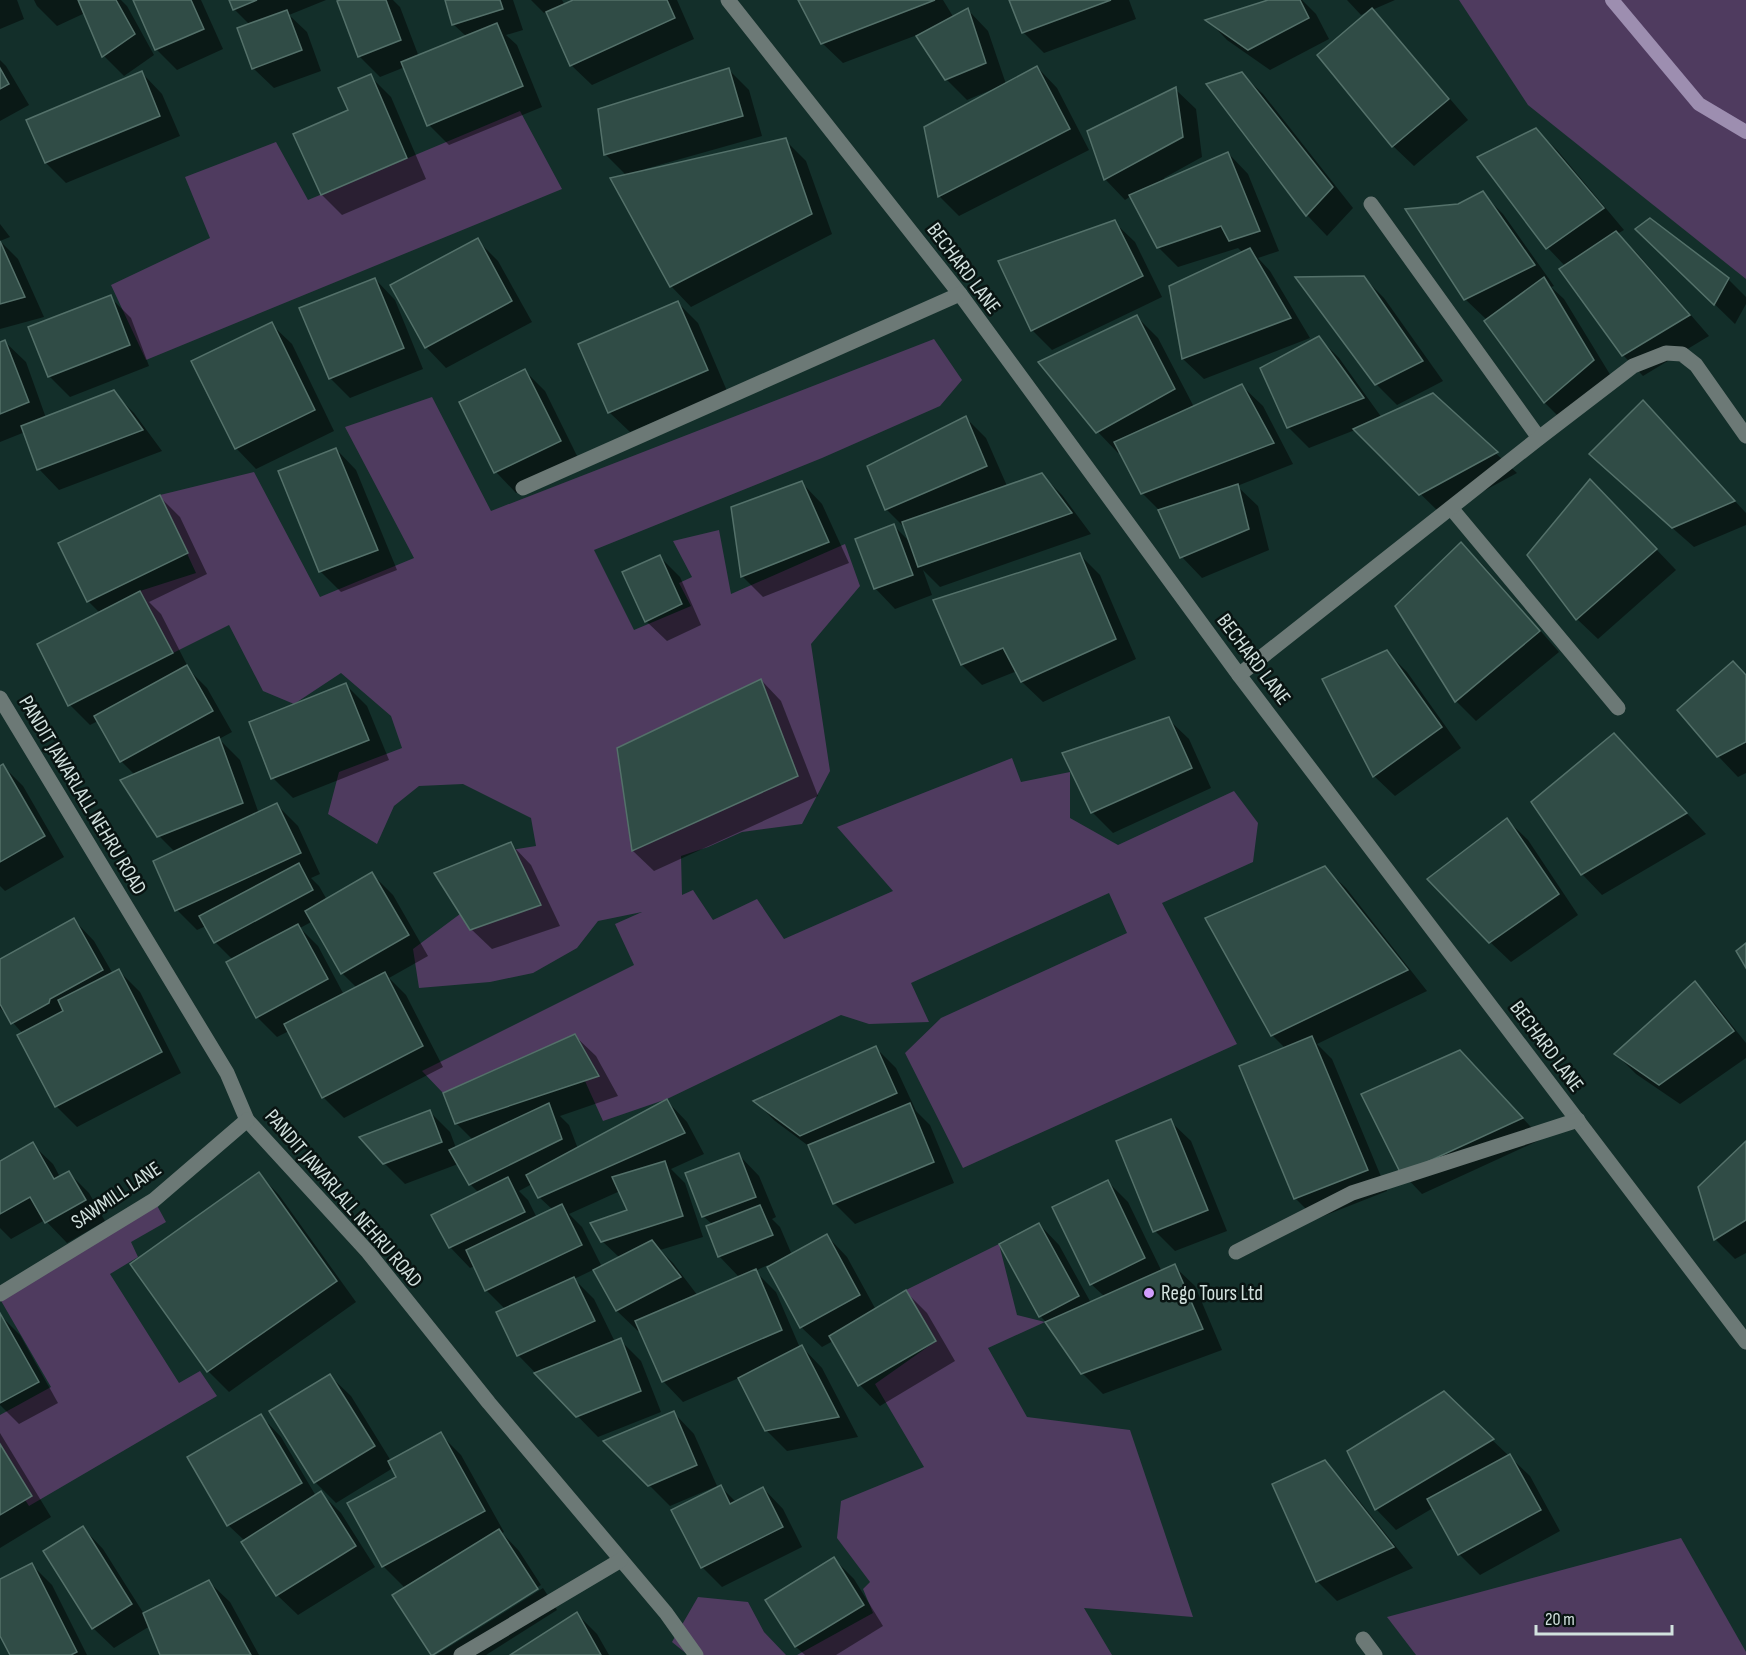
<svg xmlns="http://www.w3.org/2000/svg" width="1746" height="1655" font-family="'Sofia Sans Condensed',sans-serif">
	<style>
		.green { fill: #4f3b5f }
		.shadow { fill: #0007; fill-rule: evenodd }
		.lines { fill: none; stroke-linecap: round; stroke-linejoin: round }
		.stream { stroke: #9d8eb0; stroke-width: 14 }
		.building { fill: #304c46; stroke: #54716a; stroke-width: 1.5 }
		.minor { stroke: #6c7976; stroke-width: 15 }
		.poi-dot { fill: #d29dfd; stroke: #091412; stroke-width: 2 }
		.labels { text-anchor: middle; stroke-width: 5; stroke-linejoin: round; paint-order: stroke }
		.street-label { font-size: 21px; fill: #d2e1de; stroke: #091412 }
		.poi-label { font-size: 21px; fill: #d2e1de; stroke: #091412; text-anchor: start }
	</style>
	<rect width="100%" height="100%" fill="#132f2a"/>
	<g class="green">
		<path d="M1459,0H1746V279L1528,105Z"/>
		<path d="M520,111L562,189L146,360L111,285L210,238L185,177L276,142L308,200Z"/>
		<path d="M934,339L962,380L940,406L822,458L594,550L634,630L691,606L679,583L692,577L673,541L719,530L731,594L845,544L860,586L811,644L830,771L802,824L742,832L708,847L681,856L682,895L693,890L713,920L757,899L784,939L893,891L837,827L1012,758L1021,782L1070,772V818L1118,845L1234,791L1258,823L1253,862L1162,903L1237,1044L963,1168L905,1053L941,1018L1127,933L1109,893L911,983L929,1022L869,1024L841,1015L667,1099L603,1121L585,1081L599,1075L575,1034L443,1093L422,1071L634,965L615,924L642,912L598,921L577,948L533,973L490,982L419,988L413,949L460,914L480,855L536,846L531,818L463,784L419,786L394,806L377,844L328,814L339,772L402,748L391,716L341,673L294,704L263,691L229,625L173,653L140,591L196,573L160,495L254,472L320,597L414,558L345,427L432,397L491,511Z"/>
		<path d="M154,1200L166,1222L131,1242L138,1257L110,1274L179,1383L200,1371L217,1396L29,1506L0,1461V1415L51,1387L0,1299Z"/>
		<path d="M999,1244L1017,1315L1045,1322L988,1348L1027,1417L1130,1430L1193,1617L1084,1608L1112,1655H797L873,1613L863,1589L870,1582L837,1538L841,1501L924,1467L875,1384L936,1341L906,1290Z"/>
		<path d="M1681,1538L1746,1652V1655H1416L1387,1617Z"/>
		<path d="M698,1597L748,1602L764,1632L786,1655H688L672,1642Z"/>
	</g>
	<g class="shadow">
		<path d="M0,0H17L24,19L0,29Z"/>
		<path d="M34,0H121L127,6L154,55L124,76L104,56L85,13L57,26L37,6Z"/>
		<path d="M135,0H201L223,49L177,70L156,49Z"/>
		<path d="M231,0H326L289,15L307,32L321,71L274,88L253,68L250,25L234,9Z"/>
		<path d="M344,0H393L400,7L419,57L467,37L453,24L446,0H513L523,30L506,35L517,45L542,107L449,145L429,125L405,67L380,77L359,56Z"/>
		<path d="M531,0H562L565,5L575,0H677L694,39L592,85L571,65L547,11L544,13Z"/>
		<path d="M800,0H943L954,18L968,10L988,31L1006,84L1037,67L1057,88L1089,150L959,216L939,196L992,92L991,90L967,100L946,79L917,35L843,63L822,43Z"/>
		<path d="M1011,0H1129L1136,19L1044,53L1023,32Z"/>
		<path d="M1273,0H1302L1316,14L1329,39L1270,70L1227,40L1208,20Z"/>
		<path d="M1347,0H1395L1372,10L1392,31L1468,120L1414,166L1393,146L1369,11L1361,15Z"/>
		<path d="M0,60L6,66L29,105L0,121Z"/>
		<path d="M729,70L749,90L762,136L645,169L646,172L785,140L806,161L832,234L691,307L671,286L627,176L605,154Z"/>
		<path d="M142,73L162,94L180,136L66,183L46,163Z"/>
		<path d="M1242,74L1263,94L1353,208L1327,236L1307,215L1208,85Z"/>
		<path d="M370,76L391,97L426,179L342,215L322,195L350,111Z"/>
		<path d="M1175,89L1196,109L1202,157L1164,178L1165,181L1228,153L1248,174L1279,251L1258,258L1270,271L1310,338L1204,379L1183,359L1171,287L1243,253L1238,248L1178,267L1158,247L1131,196L1125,200L1105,179Z"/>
		<path d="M1536,130L1557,150L1624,230L1617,234L1637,253L1709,336L1643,376L1623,355L1565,266L1548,248L1479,158Z"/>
		<path d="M1482,193L1503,214L1554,286L1551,287L1564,299L1614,381L1565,423L1545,403L1487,320L1465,299L1458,206Z"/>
		<path d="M1114,222L1135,242L1162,297L1052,350L1032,330Z"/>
		<path d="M0,224L10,237L0,241Z"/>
		<path d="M477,240L498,261L532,322L446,368L426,347Z"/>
		<path d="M0,241L18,259L44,317L0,329Z"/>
		<path d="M1658,249L1728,279L1746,297V304L1735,324Z"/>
		<path d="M1363,277L1384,298L1443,381L1397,405L1376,384Z"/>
		<path d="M375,279L395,300L423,369L350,398L330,378Z"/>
		<path d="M110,297L131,318L149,366L70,397L49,376Z"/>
		<path d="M678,303L698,323L727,391L630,432L609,412Z"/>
		<path d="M1137,317L1158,338L1194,407L1242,386L1263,406L1293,464L1237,486L1258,506L1269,550L1202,578L1182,557L1160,511L1143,494L1121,451L1118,453L1098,432Z"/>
		<path d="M271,324L292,344L334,431L256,469L236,448Z"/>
		<path d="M1319,338L1339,358L1382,418L1433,395L1517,473L1441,514L1355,430L1309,448L1288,427Z"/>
		<path d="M5,342L26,362L46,418L113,392L134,413L162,451L59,490L39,469L25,432L0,442V344Z"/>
		<path d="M525,371L545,391L580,462L516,493L496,472L461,402Z"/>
		<path d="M966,418L986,438L1007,486L1041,474L1062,495L1091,534L940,587L923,570L932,595L895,609L875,588L894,526L912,544L906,529L886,509Z"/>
		<path d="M1663,423L1746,513V525L1694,547L1611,474L1591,454Z"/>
		<path d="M336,449L356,470L397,570L341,592L320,571Z"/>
		<path d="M802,483L822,504L849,563L763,597L743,577L732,508Z"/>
		<path d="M160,497L180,517L207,574L149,602L161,614L190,671L207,688L232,732L219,739L240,760L259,814L277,805L298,826L320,874L311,878L319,886L327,900L372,874L393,895L428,956L389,978L406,995L443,1067L344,1118L323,1097L289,1031L277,1037L257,1017L233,960L215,942L206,926L197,930L177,910L175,852L159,836L135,775L121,761L98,721L90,725L70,705L100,613L88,601ZM313,921L342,973L357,988L344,995L318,946L300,928Z"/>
		<path d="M1610,501L1676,570L1598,639L1577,619Z"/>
		<path d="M1461,544L1482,564L1559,652L1476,721L1456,701Z"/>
		<path d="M1080,555L1100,575L1136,659L1043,702L1022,682L1017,671L982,685L962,665Z"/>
		<path d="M660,557L680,577L701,625L667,641L646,621Z"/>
		<path d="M1386,651L1407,672L1461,748L1395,796L1374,776L1324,680Z"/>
		<path d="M1746,676V773L1738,777L1718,756Z"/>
		<path d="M761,680L781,701L818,796L654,871L633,851L618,749Z"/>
		<path d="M346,685L367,706L389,760L293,798L273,778Z"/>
		<path d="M1168,719L1189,739L1211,788L1113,833L1092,812Z"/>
		<path d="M1614,735L1706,834L1602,895L1582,874Z"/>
		<path d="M3,766L23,786L64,857L5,891L0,886V767Z"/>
		<path d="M1507,820L1528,840L1578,915L1511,962L1490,942Z"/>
		<path d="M511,844L531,865L560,926L492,949L471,929Z"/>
		<path d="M1325,868L1346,888L1427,991L1317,1044L1332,1059L1387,1191L1316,1219L1296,1199L1241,1067L1286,1049L1272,1035Z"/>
		<path d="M74,920L94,941L113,974L119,971L140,992L181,1073L77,1127L56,1106L23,1034L0,1008V961Z"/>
		<path d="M1695,983L1715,1004L1746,1043V1058L1680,1104L1636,1074L1616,1054Z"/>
		<path d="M575,1036L596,1056L618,1096L560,1116L569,1125L578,1149L667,1101L687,1122L704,1154L671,1169L685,1183L703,1237L660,1250L673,1263L698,1296L740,1278L719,1256L713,1225L703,1216L739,1155L759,1176L776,1217L772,1219L780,1227L792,1255L827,1236L847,1257L876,1310L906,1292L927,1313L955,1361L880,1406L860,1385L833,1341L822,1347L801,1327L768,1265L755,1271L776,1292L800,1348L802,1347L822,1368L858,1437L787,1451L766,1430L739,1378L683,1402L663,1381L641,1330L638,1331L617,1311L595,1269L574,1279L594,1299L615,1342L620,1340L641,1361L661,1412L598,1437L518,1355L498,1313L506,1310L486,1290L475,1266L470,1268L450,1247L479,1193L470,1184L458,1164L405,1184L384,1163L430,1112L450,1132L456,1148L473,1140L456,1123ZM532,1184L539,1197L553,1210L537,1218L528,1200L519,1191ZM620,1191L629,1210L602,1241L620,1258L602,1267L582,1227L569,1214Z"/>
		<path d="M875,1047L896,1068L916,1111L930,1125L954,1183L855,1224L834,1203L810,1147L775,1121L755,1101Z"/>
		<path d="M1480,1072L1542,1139L1422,1194L1402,1173Z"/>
		<path d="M1170,1121L1191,1141L1227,1231L1175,1251L1155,1231Z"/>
		<path d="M1746,1143V1253L1735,1259L1715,1239Z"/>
		<path d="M32,1144L53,1164L60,1177L69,1173L89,1193L105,1221L67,1243L45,1220L11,1239L0,1228V1162Z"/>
		<path d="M259,1174L279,1195L356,1302L229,1392L208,1371Z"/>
		<path d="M1108,1182L1128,1202L1162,1272L1174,1266L1195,1286L1222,1350L1103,1394L1082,1373L1048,1324L1040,1316L1001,1245L1039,1224L1059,1245L1091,1303L1105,1297L1091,1284Z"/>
		<path d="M0,1315L20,1335L58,1403L19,1424L0,1405Z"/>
		<path d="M330,1376L351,1396L391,1461L440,1434L461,1455L504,1532L502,1533L519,1551L541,1585L435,1652V1655H432L405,1588L383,1566L398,1477L393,1468L336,1503L315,1482L271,1412Z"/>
		<path d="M1443,1393L1530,1476L1560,1531L1480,1575L1459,1554L1433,1508L1396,1530L1376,1509Z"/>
		<path d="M674,1413L694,1434L717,1486L670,1506L606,1442Z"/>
		<path d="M261,1416L281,1437L316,1496L321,1493L341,1513L375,1567L298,1615L277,1595L245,1541L228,1525Z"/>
		<path d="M0,1433L51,1517L0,1548Z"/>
		<path d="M1325,1462L1345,1483L1413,1568L1337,1601L1317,1581Z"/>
		<path d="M721,1487L736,1502L763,1488L783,1509L802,1547L722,1587L702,1567Z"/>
		<path d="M83,1528L103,1549L144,1614L209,1582L230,1602L259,1655H161L150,1626L114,1648L93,1628Z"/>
		<path d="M834,1559L854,1579L883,1626L836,1655H805L796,1647L767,1600Z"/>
		<path d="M32,1565L52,1585L87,1655H11L0,1633V1580Z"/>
		<path d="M543,1588L557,1610L486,1655H436Z"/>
		<path d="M577,1614L597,1634L609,1655H512Z"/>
	</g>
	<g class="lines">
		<path class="stream" d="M1612,0L1699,104L1746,132"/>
	</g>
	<g class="building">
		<path d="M78,0H116L135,34L102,57Z"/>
		<path d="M133,0H191L204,29L155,50Z"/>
		<path d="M229,0H257L233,10Z"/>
		<path d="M340,0H386L401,40L358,57L337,1Z"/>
		<path d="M445,0H500L503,9L452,25Z"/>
		<path d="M573,0H667L675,18L570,66L546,12Z"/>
		<path d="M798,0H935L821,44Z"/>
		<path d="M1009,0H1111L1022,33Z"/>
		<path d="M1268,0H1300L1309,18L1248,50L1205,20Z"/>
		<path d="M968,8L986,63L945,80L916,36Z"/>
		<path d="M1372,8L1449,99L1392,147L1317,55Z"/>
		<path d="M287,10L302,50L252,69L237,28Z"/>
		<path d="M497,23L523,86L427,126L401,62Z"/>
		<path d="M1037,66L1070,129L938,197L924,127Z"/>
		<path d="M0,68L9,84L0,89Z"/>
		<path d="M729,68L743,116L604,155L598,109Z"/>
		<path d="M142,71L160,116L45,163L26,120Z"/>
		<path d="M1242,72L1333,187L1306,216L1206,84Z"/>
		<path d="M371,74L407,158L321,195L293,134L348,110L338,88Z"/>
		<path d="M1176,87L1183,137L1104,180L1087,131Z"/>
		<path d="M1536,128L1604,208L1546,249L1477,157Z"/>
		<path d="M786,138L812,214L670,287L610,178Z"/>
		<path d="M1228,152L1260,231L1229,241L1221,226L1157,248L1129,195Z"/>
		<path d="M1483,191L1535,265L1464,300L1405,209L1458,204Z"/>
		<path d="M1650,218L1729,278L1714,305L1635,229Z"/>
		<path d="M1115,220L1143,276L1031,331L998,261Z"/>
		<path d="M1616,231L1690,315L1622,356L1559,269Z"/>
		<path d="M478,238L512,301L425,348L390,285Z"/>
		<path d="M0,241L25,297L0,304Z"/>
		<path d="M1250,248L1291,318L1182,359L1169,286Z"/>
		<path d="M1364,276L1423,361L1375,385L1295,277Z"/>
		<path d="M1544,277L1594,360L1544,403L1484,321Z"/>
		<path d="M375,278L404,348L329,379L299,308Z"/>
		<path d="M111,295L130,345L48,377L28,327Z"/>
		<path d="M678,301L708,370L608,413L578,344Z"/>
		<path d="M1137,315L1175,389L1096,433L1038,362Z"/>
		<path d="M272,322L315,410L235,449L191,361Z"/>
		<path d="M1319,336L1364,398L1287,428L1260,368Z"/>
		<path d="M5,340L29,402L0,414V342Z"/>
		<path d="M525,369L561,441L494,473L459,402Z"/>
		<path d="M1242,384L1274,443L1141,494L1114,442Z"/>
		<path d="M114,390L143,430L37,470L21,426Z"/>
		<path d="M1433,393L1498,452L1419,495L1353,429Z"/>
		<path d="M1643,400L1735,501L1672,528L1589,454Z"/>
		<path d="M966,416L987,466L885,510L867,466Z"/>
		<path d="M336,448L378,550L319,572L278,471Z"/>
		<path d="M1042,473L1072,513L918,567L902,522Z"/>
		<path d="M1590,479L1657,549L1576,620L1527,555Z"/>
		<path d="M802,481L829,542L741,577L731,507Z"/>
		<path d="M1238,484L1249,529L1180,558L1158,510Z"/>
		<path d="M160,495L188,553L87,602L58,543Z"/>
		<path d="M894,524L913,575L874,589L855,539Z"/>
		<path d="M1461,542L1540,631L1455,702L1395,606Z"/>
		<path d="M1080,553L1116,639L1021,682L1003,648L961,665L933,600Z"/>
		<path d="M660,555L682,604L645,622L622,572Z"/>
		<path d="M140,591L173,653L68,706L37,644Z"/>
		<path d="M1387,650L1442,727L1373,777L1322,679Z"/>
		<path d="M1733,661L1746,675V742L1717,757L1677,710Z"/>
		<path d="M187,665L213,711L120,762L94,716Z"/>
		<path d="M761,679L798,776L632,851L617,748Z"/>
		<path d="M346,683L369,740L271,779L249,722Z"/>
		<path d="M1169,717L1192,768L1091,813L1062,753Z"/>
		<path d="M1614,733L1687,813L1581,875L1531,802Z"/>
		<path d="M219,737L243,803L157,837L120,780Z"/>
		<path d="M3,764L45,836L0,862V766Z"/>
		<path d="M277,803L301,853L175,911L153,861Z"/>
		<path d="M1507,818L1559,894L1489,943L1427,879Z"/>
		<path d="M511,842L541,905L470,930L434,873Z"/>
		<path d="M299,863L313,890L214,943L199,916Z"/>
		<path d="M1325,866L1408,970L1271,1036L1205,918Z"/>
		<path d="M372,872L409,935L341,974L305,911Z"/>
		<path d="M74,918L103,970L50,999L49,1003L11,1024L0,1004V959Z"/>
		<path d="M298,924L328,979L256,1018L226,962Z"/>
		<path d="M1746,943V968L1736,951Z"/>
		<path d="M119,969L162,1052L55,1107L17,1035L63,1011L58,1000Z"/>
		<path d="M385,972L423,1046L322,1098L284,1024Z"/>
		<path d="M1695,981L1734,1031L1659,1085L1614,1054Z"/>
		<path d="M575,1034L599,1076L455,1124L443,1093Z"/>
		<path d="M1312,1036L1368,1170L1294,1199L1239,1066Z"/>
		<path d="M876,1046L897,1093L800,1136L753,1101Z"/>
		<path d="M1460,1050L1523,1118L1401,1174L1361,1094Z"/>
		<path d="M667,1099L685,1133L538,1198L526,1175Z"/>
		<path d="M549,1103L562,1139L469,1185L449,1150Z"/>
		<path d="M910,1103L934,1162L833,1204L808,1145Z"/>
		<path d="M430,1110L442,1142L383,1164L359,1137Z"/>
		<path d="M1171,1119L1208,1210L1153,1232L1116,1141Z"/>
		<path d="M1746,1141V1220L1714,1240L1698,1187Z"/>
		<path d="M33,1142L54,1179L69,1171L86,1200L45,1223L30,1197L0,1214V1161Z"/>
		<path d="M739,1153L756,1197L702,1217L685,1173Z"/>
		<path d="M665,1161L683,1216L601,1242L590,1223L627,1210L612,1177Z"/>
		<path d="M259,1172L337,1281L207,1372L130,1264Z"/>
		<path d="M508,1177L525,1212L449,1248L431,1215Z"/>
		<path d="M1108,1180L1145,1258L1090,1285L1052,1207Z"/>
		<path d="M562,1204L582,1245L485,1291L466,1250Z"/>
		<path d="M760,1205L773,1235L718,1257L706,1226Z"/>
		<path d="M1039,1223L1079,1296L1039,1317L999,1244Z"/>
		<path d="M827,1234L860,1295L800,1328L767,1267Z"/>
		<path d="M652,1240L681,1277L616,1311L593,1270Z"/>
		<path d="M1175,1264L1203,1329L1081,1374L1045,1322Z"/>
		<path d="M756,1269L782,1330L662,1382L635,1321Z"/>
		<path d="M574,1277L595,1321L517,1356L496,1312Z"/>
		<path d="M906,1290L936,1341L858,1386L829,1336Z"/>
		<path d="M0,1313L39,1382L0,1403Z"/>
		<path d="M621,1338L641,1391L576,1417L534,1373Z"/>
		<path d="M802,1345L839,1417L765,1431L738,1378Z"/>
		<path d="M330,1374L375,1446L314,1483L269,1411Z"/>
		<path d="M1444,1391L1494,1439L1375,1510L1347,1451Z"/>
		<path d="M674,1411L697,1465L648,1486L603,1441Z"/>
		<path d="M261,1414L302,1483L227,1526L187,1457Z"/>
		<path d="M441,1432L485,1511L382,1567L347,1503L396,1477L388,1461Z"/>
		<path d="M0,1444L32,1496L0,1515Z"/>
		<path d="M1510,1454L1541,1510L1458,1555L1427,1499Z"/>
		<path d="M1325,1460L1394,1547L1316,1582L1272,1484Z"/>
		<path d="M721,1485L730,1504L763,1487L783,1527L701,1568L671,1510Z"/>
		<path d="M321,1491L356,1546L276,1596L241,1542Z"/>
		<path d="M83,1526L132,1604L92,1629L43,1551Z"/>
		<path d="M499,1529L538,1589L433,1655H431L392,1595Z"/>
		<path d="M834,1557L864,1605L795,1647L765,1600Z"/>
		<path d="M32,1563L77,1652L71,1655H10L0,1636V1579Z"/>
		<path d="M209,1580L251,1655H160L143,1613Z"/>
		<path d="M577,1612L601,1655H510Z"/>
	</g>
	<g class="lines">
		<g class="minor">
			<path d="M728,0L960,294L1239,675L1746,1342"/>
			<path d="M1371,204L1539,438"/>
			<path d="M523,488L960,294"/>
			<path d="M1451,508L1618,708"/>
			<path d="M1239,675L1539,438L1633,366L1666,353L1682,354L1696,365L1746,436"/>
			<path d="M0,698L227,1073L247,1120L368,1252L489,1403L666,1613L696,1655"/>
			<path d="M1236,1252L1352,1193L1578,1120"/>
			<path d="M0,1294L154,1200L247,1120"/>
			<path d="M1363,1639L1375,1655"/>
			<path d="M461,1655L621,1560"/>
		</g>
	</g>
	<circle class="poi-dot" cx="1149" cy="1293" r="6"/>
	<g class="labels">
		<g class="street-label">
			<text transform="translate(964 268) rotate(53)" y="7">BECHARD LANE</text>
			<text transform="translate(1254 659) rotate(53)" y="7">BECHARD LANE</text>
			<text transform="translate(83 795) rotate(59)" y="7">PANDIT JAWARLALL NEHRU ROAD</text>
			<text transform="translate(1547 1046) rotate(53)" y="7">BECHARD LANE</text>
			<text transform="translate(116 1195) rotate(-34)" y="7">SAWMILL LANE</text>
			<text transform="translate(344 1198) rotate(49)" y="7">PANDIT JAWARLALL NEHRU ROAD</text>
		</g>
		<g class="poi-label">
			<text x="1161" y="1300">Rego Tours Ltd</text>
		</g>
	</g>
	<path d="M1536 1625v9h136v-9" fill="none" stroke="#d2e1de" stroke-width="3"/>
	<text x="1545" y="1625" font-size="18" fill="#d2e1de" stroke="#091412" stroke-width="4.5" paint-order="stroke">20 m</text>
</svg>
